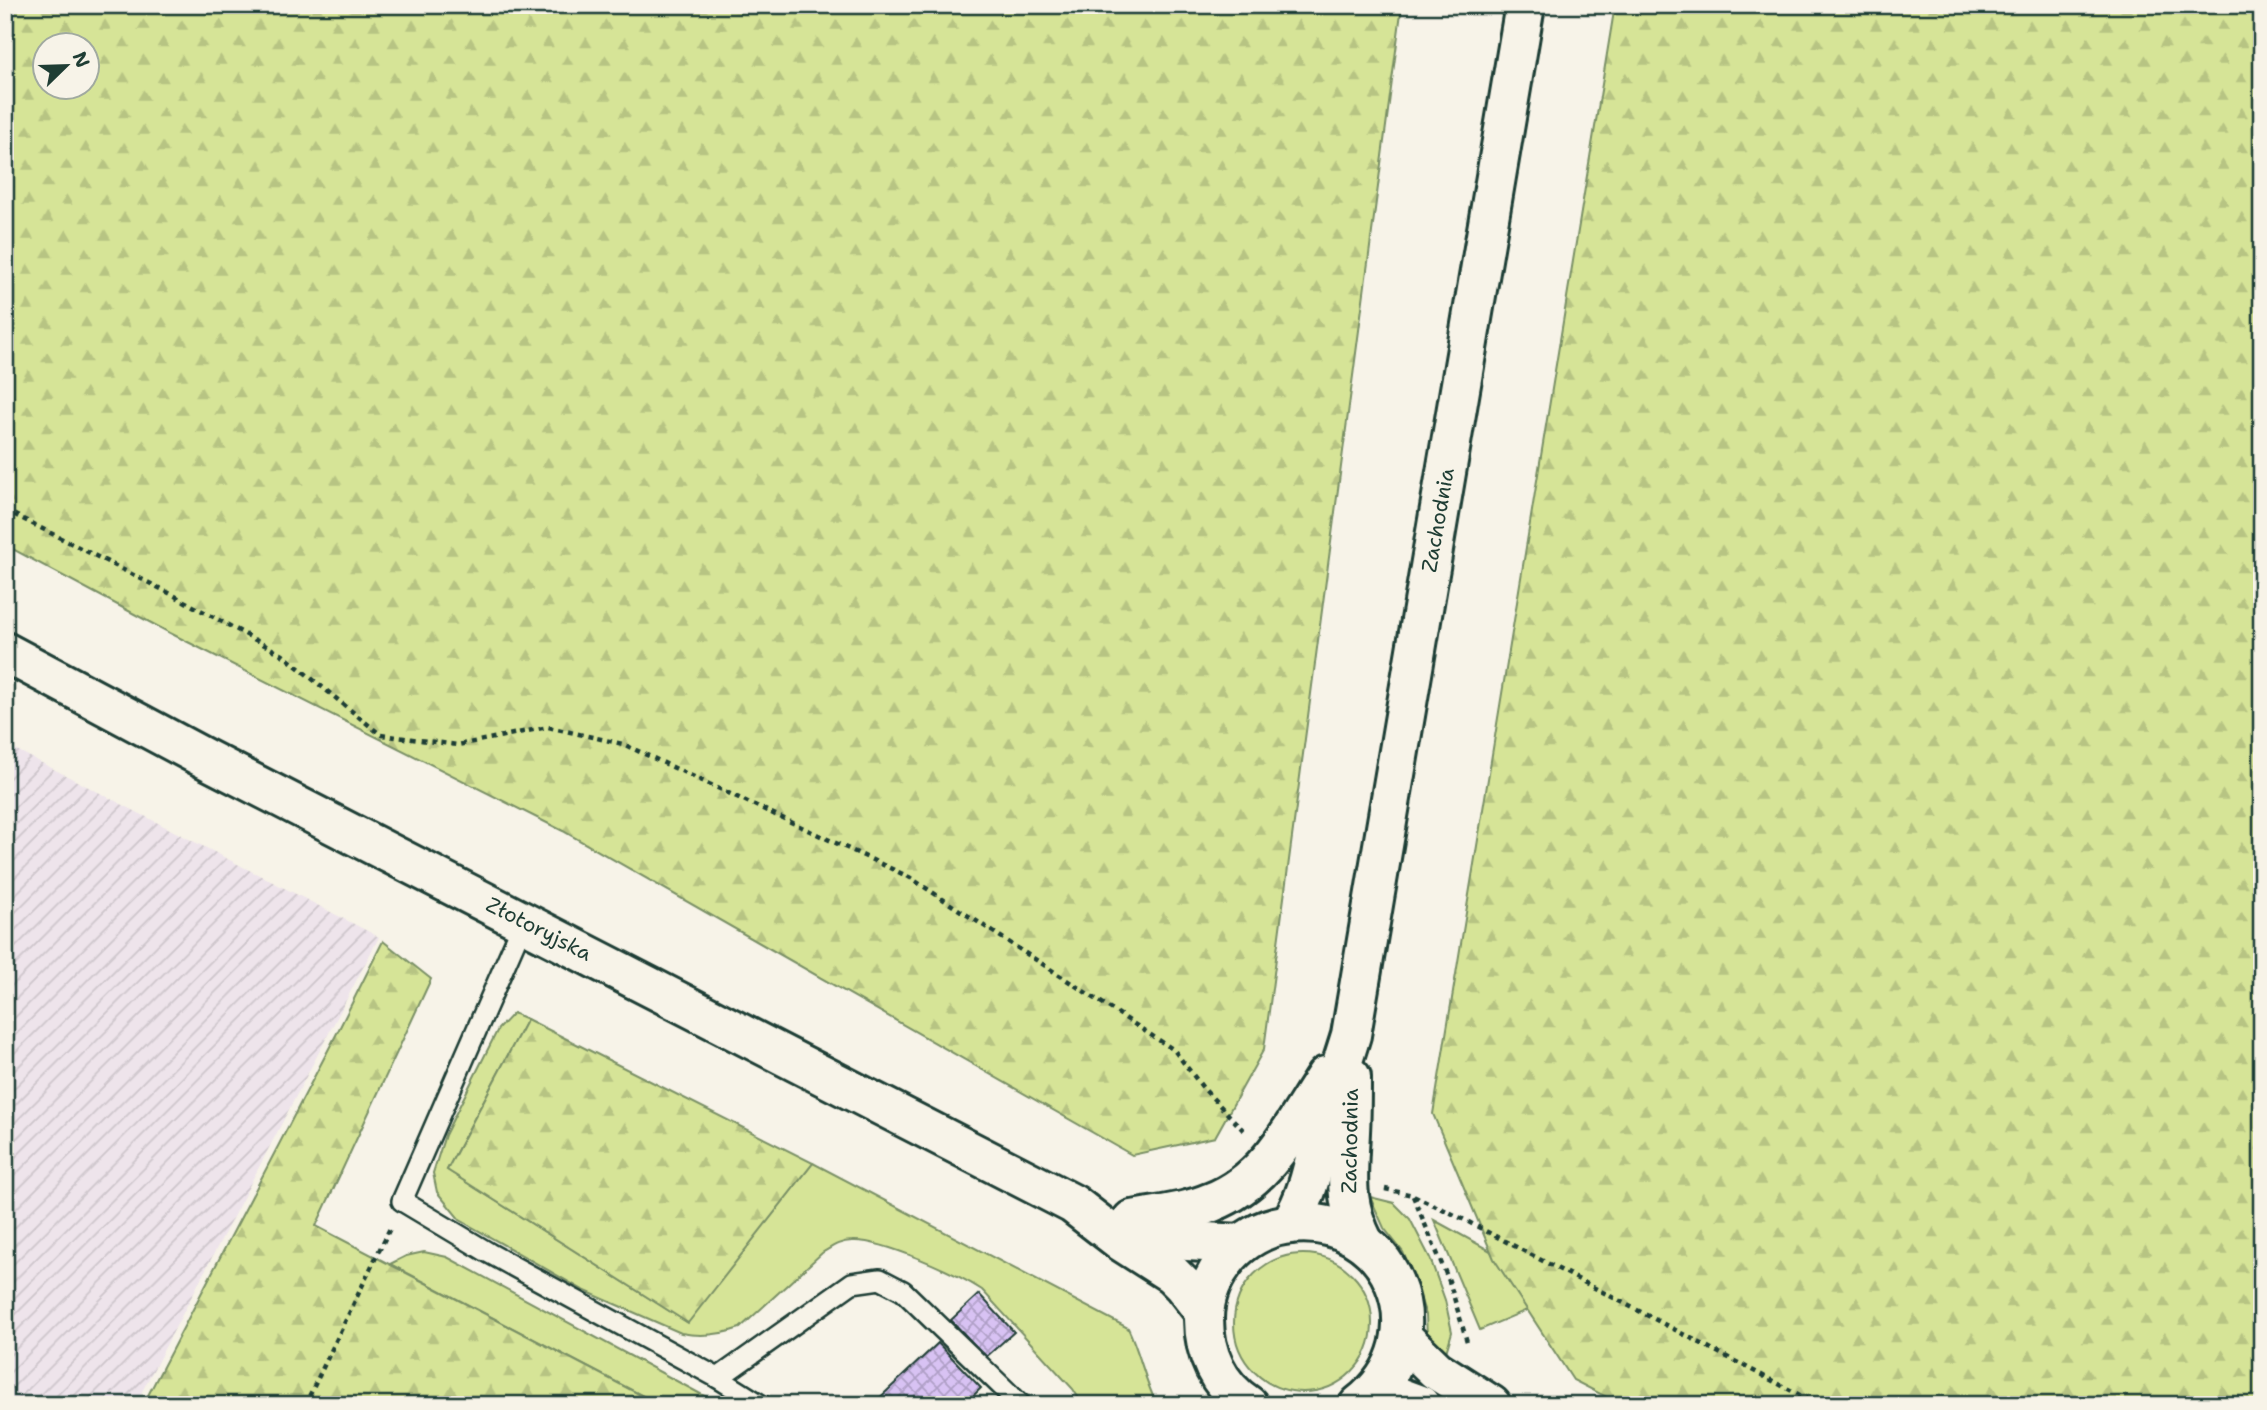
<svg xmlns="http://www.w3.org/2000/svg" width="2267" height="1410" font-family="'Shantell Sans',sans-serif">
	<style>
		.industrial { fill: url(#industrial-furrows) }
		.grass { fill: #d6e497; stroke: #7a9066; stroke-width: 2 }
		.forest { fill: url(#forest-firs); stroke: #7a9066; stroke-width: 2; fill-rule: evenodd }
		.building { fill: url(#building-cross-hatch); stroke: #1f3d34; stroke-width: 2 }
		.lines { fill: none; stroke-linecap: round; stroke-linejoin: round }
		.lane-casing { stroke: #1f3d34; stroke-width: 24 }
		.secondary-casing { stroke: #1f3d34; stroke-width: 44 }
		.path { stroke: #1f3d34; stroke-width: 4.5; stroke-dasharray: 5 5; stroke-linecap: butt }
		.lane { stroke: #f7f3e8; stroke-width: 19 }
		.secondary { stroke: #f7f3e8; stroke-width: 38 }
		.labels { text-anchor: middle; stroke-width: 7; stroke-linejoin: round; paint-order: stroke }
		.street-label { font-size: 21px; fill: #1f3d34; stroke: #f7f3e8 }
	</style>
	<defs>
		<pattern id="industrial-furrows" width="10" height="10" patternUnits="userSpaceOnUse" patternTransform="scale(1.75)"><rect width="10" height="10" fill="#eee4eb"/><path d="M-1 1l2-2M0 10L10 0M9 11l2-2" fill="none" stroke="#ccc4ca"/></pattern>
		<pattern id="forest-firs" width="22" height="20" patternUnits="userSpaceOnUse" patternTransform="scale(1.75)"><rect width="22" height="20" fill="#d6e497"/><path d="M5 1l3.5 6h-7zM16 11l3.5 6h-7z" fill="#b7c483"/></pattern>
		<pattern id="building-cross-hatch" width="8" height="8" patternUnits="userSpaceOnUse" patternTransform="scale(1.75)"><rect width="8" height="8" fill="#d8c2f3"/><path d="M0 0l8 8M0 8l8-8" fill="none" stroke="#af9fc6"/></pattern>
	</defs>
	<rect width="100%" height="100%" fill="#f7f3e8"/>
	<filter id="ink" filterUnits="userSpaceOnUse"><feTurbulence type="fractalNoise" baseFrequency=".0143" numOctaves="2"/><feDisplacementMap in="SourceGraphic" scale="14" xChannelSelector="R" yChannelSelector="G"/><feConvolveMatrix kernelMatrix="1 2 1 2 8 2 1 2 1" color-interpolation-filters="sRGB"/></filter>
	<g filter="url(#ink)">
		<path class="industrial" d="M5,744L379,937L135,1405H5Z"/>
		<g class="grass">
			<path d="M513,1013L527,1019L447,1170L687,1322L813,1163L1128,1328C1140,1353 1144,1379 1157,1405H1083L1073,1389L982,1290C956,1273 882,1239 852,1241C840,1241 832,1247 822,1253L740,1328C720,1335 701,1337 681,1333L583,1290L460,1220L437,1192L433,1173L445,1135L498,1029Z"/>
			<path d="M1370,1197L1394,1203L1410,1219L1430,1258L1445,1300L1452,1332L1444,1359L1427,1336L1426,1315L1410,1269L1403,1252L1384,1228Z"/>
			<path d="M1434,1220L1567,1293L1480,1330Z"/>
			<path d="M424,1252L447,1257L721,1405H660L390,1264L406,1256Z"/>
			<circle cx="1303" cy="1323" r="69"/>
		</g>
		<g class="forest">
			<path d="M5,5H1402L1264,1049L1215,1137L1132,1155L563,831L170,633L5,545ZM46,46H88V88H46Z"/>
			<path d="M1615,5H2262V1405H1622L1573,1380L1494,1259L1433,1114Z"/>
			<path d="M383,941L431,979L316,1226L660,1405H143L336,1035Z"/>
			<path d="M527,1019L813,1163L688,1323L447,1170Z"/>
		</g>
		<g class="building">
			<path d="M979,1294L1014,1332L986,1357L951,1320Z"/>
			<path d="M938,1343L981,1388L964,1405H872Z"/>
		</g>
		<g class="lines">
			<g class="lane-casing">
				<g id="lane">
					<path d="M524,921L402,1201L489,1253L718,1378L761,1405"/>
					<path d="M718,1378L852,1283L880,1279L903,1291L1021,1405"/>
				</g>
			</g>
			<g class="secondary-casing">
				<g id="secondary">
					<path d="M5,652L202,757L1073,1204L1122,1242L1172,1274L1183,1285L1204,1312"/>
					<path d="M1351,1077C1351,1095 1351,1114 1350,1132C1348,1177 1343,1201 1364,1243"/>
					<path d="M1132,1220L1187,1241L1241,1244"/>
					<path d="M1133,1220C1159,1215 1187,1213 1212,1202C1269,1180 1294,1124 1326,1076"/>
					<path d="M1290,1224C1310,1193 1314,1160 1323,1125C1331,1095 1342,1065 1351,1035L1525,5"/>
					<path d="M1401,1336L1436,1370L1491,1405"/>
					<path d="M1373,1394L1401,1398L1420,1405"/>
					<path d="M1248,1405C1218,1386 1204,1353 1204,1319C1204,1294 1214,1274 1229,1256C1243,1240 1264,1228 1284,1225C1391,1207 1446,1338 1359,1405"/>
				</g>
			</g>
			<g class="path">
				<path d="M5,510L173,595L283,655L381,735L458,745L548,727L623,744L909,877L1174,1050L1203,1088L1245,1132"/>
				<path d="M1385,1189L1413,1195L1455,1215L1819,1405"/>
				<path d="M1413,1196L1449,1281L1468,1345"/>
				<path d="M305,1405L391,1226"/>
			</g>
			<use href="#lane" class="lane"/>
			<use href="#secondary" class="secondary"/>
		</g>
	</g>
	<g class="labels">
		<g class="street-label">
			<text transform="translate(1438 520) rotate(-80)" y="7">Zachodnia</text>
			<text transform="translate(539 929) rotate(27)" y="7">Złotoryjska</text>
			<text transform="translate(1350 1141) rotate(-89)" y="7">Zachodnia</text>
		</g>
	</g>
	<rect width="2267" height="1410" fill="none" stroke="#f7f3e8" stroke-width="28"/>
	<rect x="14" y="14" width="2239" height="1382" fill="none" stroke="#1f3d34" stroke-width="2.5" filter="url(#ink)"/>
	<g transform="translate(66 66) rotate(67)"><circle r="33" fill="#f7f3e8" stroke="#a1aaa0" stroke-width="2"/>
	<path d="M0-5L12 26L0 18L-12 26Z" fill="#1f3d34"/>
	<text y="-10" font-size="19" font-weight="bold" text-anchor="middle" fill="#1f3d34">N</text>
	</g>
</svg>
